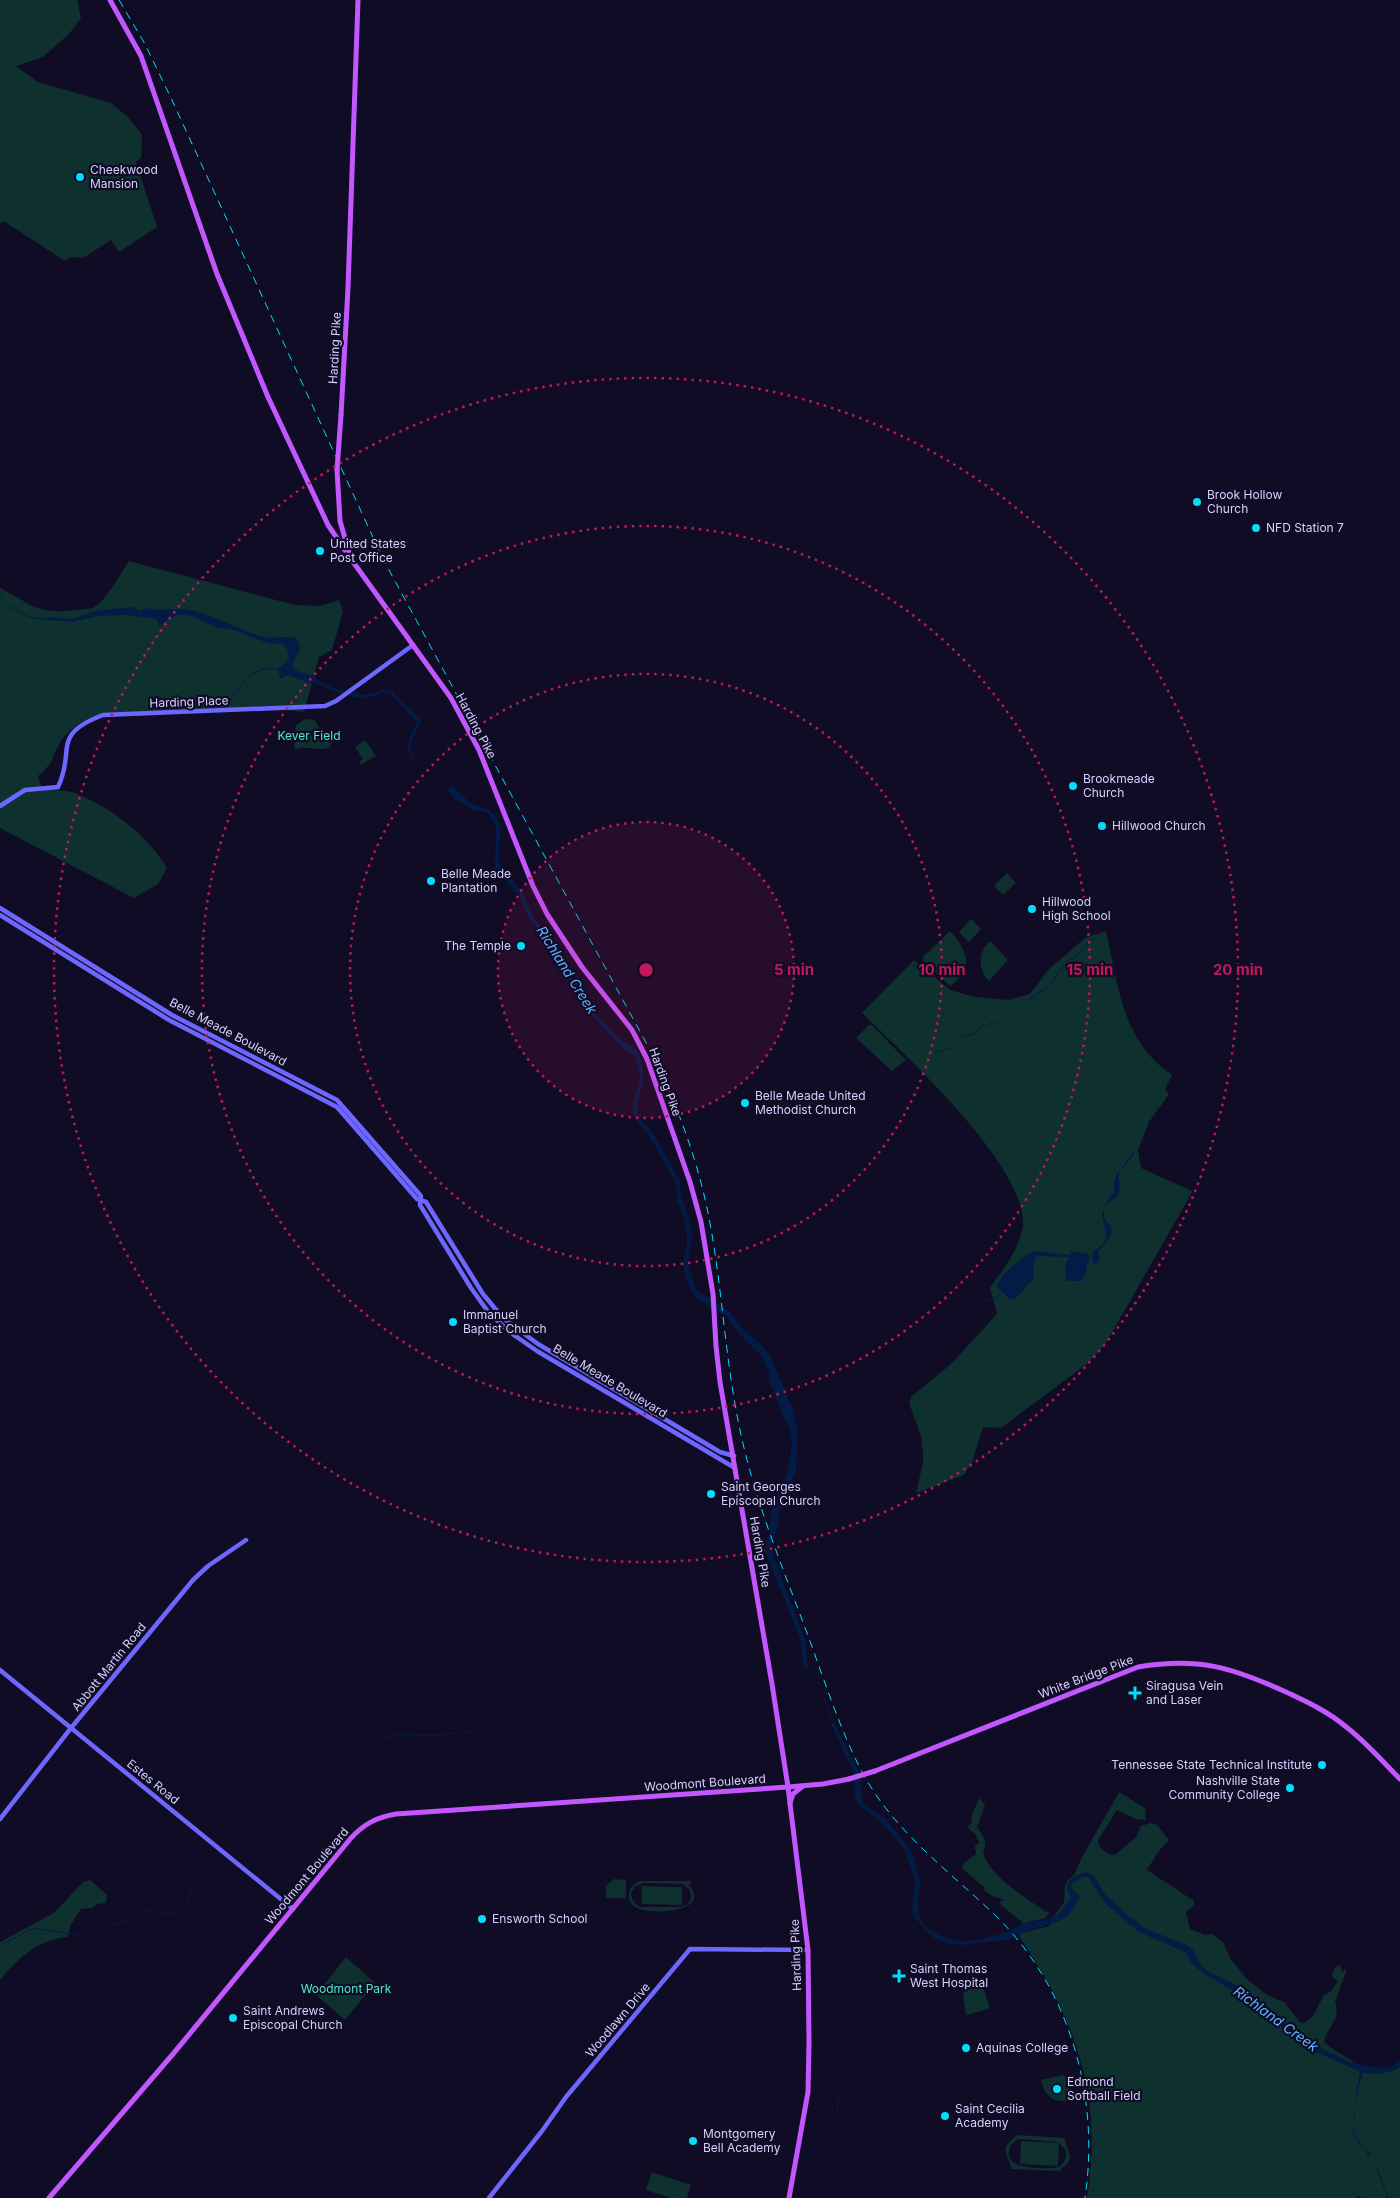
<svg xmlns="http://www.w3.org/2000/svg" width="1400" height="2198" font-family="Inter,sans-serif">
	<style>
		.green { fill: #0e302f; fill-rule: evenodd }
		.water { fill: #041b46 }
		.lines { fill: none; stroke-linecap: round; stroke-linejoin: round }
		.stream { stroke: #041b46; stroke-width: 1 }
		.secondary { stroke: #6d67ff; stroke-width: 4.5 }
		.primary { stroke: #c357ff; stroke-width: 5 }
		.rail { stroke: #00defb; stroke-width: 1; stroke-dasharray: 8 6; stroke-linecap: butt }
		.primary-bridge { stroke: #c357ff; stroke-width: 5 }
		.ring { fill: none; stroke: #c2185b; stroke-width: 2.5; stroke-dasharray: 2.5 5 }
		.poi-dot { fill: #00defb; stroke: #100c25; stroke-width: 2 }
		.labels { text-anchor: middle; stroke-width: 4.5; stroke-linejoin: round; paint-order: stroke }
		.poi-label { font-size: 12px; fill: #d6d0ff; stroke: #100c25; text-anchor: start }
		.street-label { font-size: 12px; fill: #d6d0ff; stroke: #100c25 }
		.park-label { font-size: 12px; fill: #4fecc7; stroke: #100c25 }
		.water-label { font-size: 14px; font-style: italic; fill: #5eb2ff; stroke: #100c25 }
		.centre { fill: #c2185b; stroke: #100c25; stroke-width: 2.5 }
		.ring-label { font-size: 15px; text-anchor: middle; font-weight: bold; fill: #c2185b; stroke: #100c25; stroke-width: 4.5; stroke-linejoin: round; paint-order: stroke }
	</style>
	<rect width="100%" height="100%" fill="#100c25"/>
	<g class="green">
		<path d="M0,0H77L81,18L69,34L43,57L16,66L38,82L111,103L128,117L142,135L141,158L136,162L157,227L119,252L111,240L83,258L72,257L65,261L5,222L0,223Z"/>
		<path d="M129,561L295,605L320,606L339,600L343,612L332,650L319,657L304,712L265,708L106,713C90,716 71,726 61,741C51,758 55,762 38,776L42,788C54,790 69,790 80,795C115,811 147,835 167,868L158,884L134,898L0,828V588C32,604 36,615 75,610C80,609 89,610 94,607C107,600 120,574 129,561Z"/>
		<path d="M305,719C318,720 314,720 321,730L330,734L332,738L330,747C319,752 305,745 298,749L294,748L296,725Z"/>
		<path d="M365,740L376,756L361,765L359,762L363,759L355,747Z"/>
		<path d="M1007,873L1016,883L1003,895L994,886Z"/>
		<path d="M971,919L981,929L969,942L959,932Z"/>
		<path d="M950,931C967,949 975,968 950,986L923,961V957Z"/>
		<path d="M1106,931C1119,987 1121,1040 1172,1075L1165,1089L1169,1094L1149,1122L1138,1150L1141,1168L1192,1191L1190,1196L1106,1343L1088,1363L1001,1428L983,1427L972,1462L964,1475L916,1493L923,1463V1451L921,1436L909,1403L911,1397L951,1364L997,1314L990,1288C1002,1271 1021,1247 1023,1225C1026,1165 904,1054 862,1013L914,960L950,990L975,997L1009,1000L1030,994L1049,969L1085,938Z"/>
		<path d="M990,941L1008,960L989,981C978,969 977,952 990,941Z"/>
		<path d="M869,1025H872L906,1060L892,1071L856,1038Z"/>
		<path d="M1119,1792L1146,1809L1145,1816L1146,1820L1136,1819L1117,1810L1098,1840C1099,1849 1107,1855 1115,1855L1136,1837L1141,1826L1151,1823L1157,1825L1169,1840L1158,1852L1147,1870L1194,1901V1906L1186,1912L1190,1929L1205,1935L1212,1934L1223,1942L1231,1960L1247,1979L1267,1995L1284,2002L1301,2023H1305L1313,2016L1324,1995L1330,1992L1338,1981L1334,1979L1332,1975L1335,1967L1340,1965L1342,1973L1344,1969H1347L1335,2002C1342,2018 1327,2027 1324,2042C1333,2051 1344,2055 1354,2062C1357,2064 1359,2069 1362,2071C1374,2078 1389,2070 1400,2066V2198H1362L1358,2196L1357,2198H1087C1104,2097 1075,2018 1019,1936L1021,1933L1050,1926L1049,1920L1055,1915L1064,1902L1065,1886L1068,1880L1074,1875L1081,1859Z"/>
		<path d="M979,1798L985,1805L977,1827C983,1836 988,1842 983,1852C989,1877 1026,1897 1046,1912L1050,1911L1046,1918L1023,1923L1001,1905L1000,1902L1004,1900L992,1896L985,1891L984,1887C982,1885 965,1871 962,1868L963,1864L976,1854L975,1846L979,1843L976,1835L967,1827L972,1823L971,1818Z"/>
		<path d="M614,1879L626,1880V1898H606V1886Z"/>
		<path d="M90,1880L107,1895L106,1903L97,1904L92,1908L81,1909L70,1926L68,1937C38,1940 19,1957 0,1980V1942L54,1913L83,1882Z"/>
		<path d="M640,1881H691V1884H688C715,1913 649,1915 637,1908C632,1906 629,1901 629,1895C629,1888 634,1884 640,1881ZM644,1883L683,1884L690,1890L691,1899L687,1905L681,1907H639L633,1901L631,1893L636,1886Z"/>
		<path d="M642,1886L682,1887V1905L642,1904Z"/>
		<path d="M346,1957L375,1983L345,2020L316,1995Z"/>
		<path d="M982,1985L989,2005L988,2009L966,2015L963,1993L966,1990Z"/>
		<path d="M1063,2075L1069,2078L1072,2100C1055,2104 1045,2098 1041,2080Z"/>
		<path d="M1017,2135L1065,2138C1066,2154 1079,2156 1059,2171L1011,2169C1010,2153 996,2152 1017,2135ZM1019,2139L1058,2142L1065,2149C1068,2158 1064,2165 1055,2168C1043,2168 1006,2171 1009,2151C1010,2144 1014,2142 1019,2139Z"/>
		<path d="M1021,2141L1059,2143L1058,2166L1020,2164Z"/>
		<path d="M652,2172L691,2185L687,2198H671L646,2190Z"/>
	</g>
	<g class="water">
		<path d="M133,607L139,611L146,608C162,612 178,606 195,611C218,617 240,630 263,637C274,640 286,634 297,639L300,648L293,664L294,670L315,676L317,680L336,689L366,695L383,690L393,691C400,703 413,709 421,720L409,748L415,757L413,759L407,749L410,736L417,722C415,719 392,695 390,694C384,690 374,697 367,698C349,699 330,689 314,682L311,684L288,675L280,679L278,669L289,659L288,651L282,643C267,647 249,634 234,630C229,628 224,629 219,628C195,620 183,604 159,627V622L155,619L128,615L97,616L73,622L48,620V617L67,619L76,618L95,611Z"/>
		<path d="M451,785L472,804L488,809L497,819L501,828L499,846V863L501,867L522,891L533,917L558,947L570,972L572,971L573,977L578,982L598,1016L618,1038L636,1049L641,1058L644,1081L639,1096L638,1112L642,1122L651,1130L680,1181L681,1195L690,1221L692,1235L688,1263L695,1287L700,1293L710,1298L730,1312L740,1326L765,1349L771,1357L794,1412L798,1433L796,1471L780,1508L777,1531L772,1540L770,1548L805,1639L808,1668L804,1670L800,1638L765,1551L766,1542L770,1532L771,1511L787,1474L792,1443L790,1429L782,1414L769,1379V1372L761,1356L738,1332L727,1317L697,1298L690,1289L682,1263L687,1249V1235L685,1221L677,1201L676,1184L647,1132L639,1125L633,1114L632,1104L638,1087L640,1074L634,1055L624,1050L591,1014L559,963L546,939L529,919L519,895L495,869L496,826L487,812L474,810L456,800L447,790Z"/>
		<path d="M1136,1149L1133,1156L1119,1172C1118,1178 1121,1186 1119,1192C1117,1200 1104,1201 1104,1213C1103,1220 1109,1222 1111,1227C1114,1235 1104,1246 1099,1251V1262L1095,1264L1092,1262L1093,1252L1104,1243L1106,1235L1102,1214L1109,1197L1114,1193V1182L1116,1175Z"/>
		<path d="M1034,1251L1070,1255L1071,1251L1088,1254L1090,1258C1085,1266 1088,1275 1081,1281H1066L1065,1266L1069,1257L1036,1256L1033,1266L1034,1278L1016,1298L1010,1299L997,1287C1001,1272 1021,1259 1034,1251Z"/>
		<path d="M834,1723L859,1772L863,1804L886,1819L911,1851L921,1882L918,1903L920,1920L930,1930L944,1937L961,1942L981,1939L1008,1932L1023,1923L1050,1919L1058,1915L1071,1897L1067,1890L1069,1881L1075,1876L1086,1872L1094,1876L1104,1893L1126,1914L1146,1929L1187,1945L1194,1951L1201,1966L1213,1974L1247,1990L1275,2016L1311,2044L1351,2062L1371,2067L1390,2068L1400,2060V2067C1389,2075 1376,2073 1363,2073C1356,2090 1356,2111 1352,2128C1355,2139 1366,2147 1371,2156H1368L1364,2146L1358,2143L1351,2128L1355,2116L1357,2087L1360,2072L1312,2050L1290,2032L1270,2019L1244,1997L1203,1973L1193,1965L1185,1952L1139,1932L1106,1904L1088,1877H1082L1071,1884V1887L1080,1897L1069,1915L1057,1922L1021,1933L1011,1939L962,1945L947,1943L935,1939L914,1917L912,1907L915,1881L904,1849L881,1822L858,1804L856,1798L854,1773L831,1724Z"/>
	</g>
	<g class="lines">
		<g class="stream">
			<path d="M0,597C13,612 28,619 48,619"/>
			<path d="M225,708C236,690 254,661 279,670"/>
			<path d="M192,744L214,725L223,713"/>
			<path d="M1026,1002L1049,986L1067,961L1078,955L1088,942L1101,934"/>
			<path d="M934,1053L950,1048L963,1035H973L981,1027L997,1021"/>
			<path d="M686,1255L688,1244"/>
			<path d="M978,1303L997,1297L1003,1292"/>
			<path d="M806,1668L819,1685"/>
			<path d="M822,1694L834,1725"/>
			<path d="M854,1780L856,1798"/>
			<path d="M307,1784L347,1750L376,1740L403,1734L432,1736L477,1731"/>
			<path d="M232,1856L276,1817L304,1787"/>
			<path d="M1068,1884V1892"/>
			<path d="M0,1945L34,1928L76,1935L125,1921L148,1911L170,1914L176,1912L185,1906L193,1888L228,1859"/>
			<path d="M1377,2168L1388,2198"/>
			<path d="M799,2170L838,2116L837,2105L841,2094L879,2025"/>
			<path d="M771,2198L774,2192L782,2185"/>
		</g>
		<g class="secondary">
			<path d="M0,806L25,790L58,787C76,750 50,735 103,715L325,706L336,701L413,645"/>
			<path d="M0,908L172,1015L337,1100L421,1196L420,1205L471,1288L489,1313L511,1333L537,1351L735,1468"/>
			<path d="M0,915L169,1020L337,1107L417,1199L426,1202L483,1294L503,1318L538,1344L720,1452L734,1456"/>
			<path d="M0,1670L293,1909"/>
			<path d="M0,1819L71,1728L193,1580L208,1566L246,1540"/>
			<path d="M489,2198L542,2131L566,2097L690,1949L808,1950"/>
		</g>
		<g class="primary">
			<path d="M110,0L141,56L217,274L268,397L328,525L345,550"/>
			<path d="M341,415L348,288L358,0"/>
			<path d="M337,470L340,521L351,559L451,698L479,750L533,886L547,914L582,967L632,1030L647,1059L690,1182L701,1222L713,1294L716,1346L720,1382L772,1684L788,1787L808,1950L809,2043L808,2092L789,2198"/>
			<path d="M875,1771L1138,1667C1198,1657 1231,1667 1286,1692C1307,1702 1327,1711 1345,1726C1365,1741 1382,1761 1400,1779"/>
			<path d="M790,1803L793,1794L803,1786"/>
			<path d="M49,2198L173,2054L351,1838C364,1824 377,1817 396,1814L788,1787L823,1784L849,1779"/>
		</g>
		<path class="rail" d="M119,0L145,44L171,98L383,559L643,1037C674,1095 698,1158 710,1223C722,1288 725,1355 738,1420C752,1494 781,1563 807,1633C824,1679 839,1727 861,1770C893,1831 947,1869 995,1915C1070,1988 1100,2096 1085,2198"/>
		<g class="primary-bridge">
			<path d="M337,470L341,415"/>
			<path d="M849,1779L875,1771"/>
		</g>
	</g>
	<circle cx="646" cy="970" r="148" fill="#c2185b" fill-opacity=".12"/>
	<g class="ring">
		<circle cx="646" cy="970" r="148"/>
		<circle cx="646" cy="970" r="296"/>
		<circle cx="646" cy="970" r="444"/>
		<circle cx="646" cy="970" r="592"/>
	</g>
	<g class="poi-dot">
		<circle cx="80" cy="177" r="5"/>
		<circle cx="1197" cy="502" r="5"/>
		<circle cx="1256" cy="528" r="5"/>
		<circle cx="320" cy="551" r="5"/>
		<circle cx="1073" cy="786" r="5"/>
		<circle cx="1102" cy="826" r="5"/>
		<circle cx="431" cy="881" r="5"/>
		<circle cx="1032" cy="909" r="5"/>
		<circle cx="521" cy="946" r="5"/>
		<circle cx="745" cy="1103" r="5"/>
		<circle cx="453" cy="1322" r="5"/>
		<circle cx="711" cy="1494" r="5"/>
		<path d="M1132.5 1685.5h5v5h5v5h-5v5h-5v-5h-5v-5h5z"/>
		<circle cx="1322" cy="1765" r="5"/>
		<circle cx="1290" cy="1788" r="5"/>
		<circle cx="482" cy="1919" r="5"/>
		<path d="M896.5 1968.5h5v5h5v5h-5v5h-5v-5h-5v-5h5z"/>
		<circle cx="233" cy="2018" r="5"/>
		<circle cx="966" cy="2048" r="5"/>
		<circle cx="1057" cy="2089" r="5"/>
		<circle cx="945" cy="2116" r="5"/>
		<circle cx="693" cy="2141" r="5"/>
	</g>
	<g class="labels">
		<g class="poi-label">
			<text x="90" y="174">Cheekwood<tspan x="90" dy="14">Mansion</tspan></text>
			<text x="1207" y="499">Brook Hollow<tspan x="1207" dy="14">Church</tspan></text>
			<text x="1266" y="532">NFD Station 7</text>
			<text x="330" y="548">United States<tspan x="330" dy="14">Post Office</tspan></text>
			<text x="1083" y="783">Brookmeade<tspan x="1083" dy="14">Church</tspan></text>
			<text x="1112" y="830">Hillwood Church</text>
			<text x="441" y="878">Belle Meade<tspan x="441" dy="14">Plantation</tspan></text>
			<text x="1042" y="906">Hillwood<tspan x="1042" dy="14">High School</tspan></text>
			<text x="511" y="950" text-anchor="end">The Temple</text>
			<text x="755" y="1100">Belle Meade United<tspan x="755" dy="14">Methodist Church</tspan></text>
			<text x="463" y="1319">Immanuel<tspan x="463" dy="14">Baptist Church</tspan></text>
			<text x="721" y="1491">Saint Georges<tspan x="721" dy="14">Episcopal Church</tspan></text>
			<text x="1146" y="1690">Siragusa Vein<tspan x="1146" dy="14">and Laser</tspan></text>
			<text x="1312" y="1769" text-anchor="end">Tennessee State Technical Institute</text>
			<text x="1280" y="1785" text-anchor="end">Nashville State<tspan x="1280" dy="14">Community College</tspan></text>
			<text x="492" y="1923">Ensworth School</text>
			<text x="910" y="1973">Saint Thomas<tspan x="910" dy="14">West Hospital</tspan></text>
			<text x="243" y="2015">Saint Andrews<tspan x="243" dy="14">Episcopal Church</tspan></text>
			<text x="976" y="2052">Aquinas College</text>
			<text x="1067" y="2086">Edmond<tspan x="1067" dy="14">Softball Field</tspan></text>
			<text x="955" y="2113">Saint Cecilia<tspan x="955" dy="14">Academy</tspan></text>
			<text x="703" y="2138">Montgomery<tspan x="703" dy="14">Bell Academy</tspan></text>
		</g>
		<g class="street-label">
			<text transform="translate(335 348) rotate(-87)" y="4">Harding Pike</text>
			<text transform="translate(189 702) rotate(-2)" y="4">Harding Place</text>
			<text transform="translate(476 726) rotate(62)" y="4">Harding Pike</text>
			<text transform="translate(228 1032) rotate(28)" y="4">Belle Meade Boulevard</text>
			<text transform="translate(665 1082) rotate(70)" y="4">Harding Pike</text>
			<text transform="translate(610 1381) rotate(31)" y="4">Belle Meade Boulevard</text>
			<text transform="translate(760 1552) rotate(80)" y="4">Harding Pike</text>
			<text transform="translate(109 1667) rotate(-51)" y="4">Abbott Martin Road</text>
			<text transform="translate(1086 1677) rotate(-21)" y="4">White Bridge Pike</text>
			<text transform="translate(153 1782) rotate(39)" y="4">Estes Road</text>
			<text transform="translate(705 1783) rotate(-4)" y="4">Woodmont Boulevard</text>
			<text transform="translate(307 1876) rotate(-50)" y="4">Woodmont Boulevard</text>
			<text transform="translate(796 1955) rotate(-92)" y="4">Harding Pike</text>
			<text transform="translate(618 2020) rotate(-50)" y="4">Woodlawn Drive</text>
		</g>
		<g class="park-label">
			<text x="309" y="740">Kever Field</text>
			<text x="346" y="1993">Woodmont Park</text>
		</g>
		<g class="water-label">
			<text transform="translate(567 970) rotate(58)" y="5">Richland Creek</text>
			<text transform="translate(1276 2019) rotate(36)" y="5">Richland Creek</text>
		</g>
	</g>
	<circle cx="646" cy="970" r="8" class="centre"/>
	<g class="ring-label">
		<text x="794" y="975">5 min</text>
		<text x="942" y="975">10 min</text>
		<text x="1090" y="975">15 min</text>
		<text x="1238" y="975">20 min</text>
	</g>
</svg>
